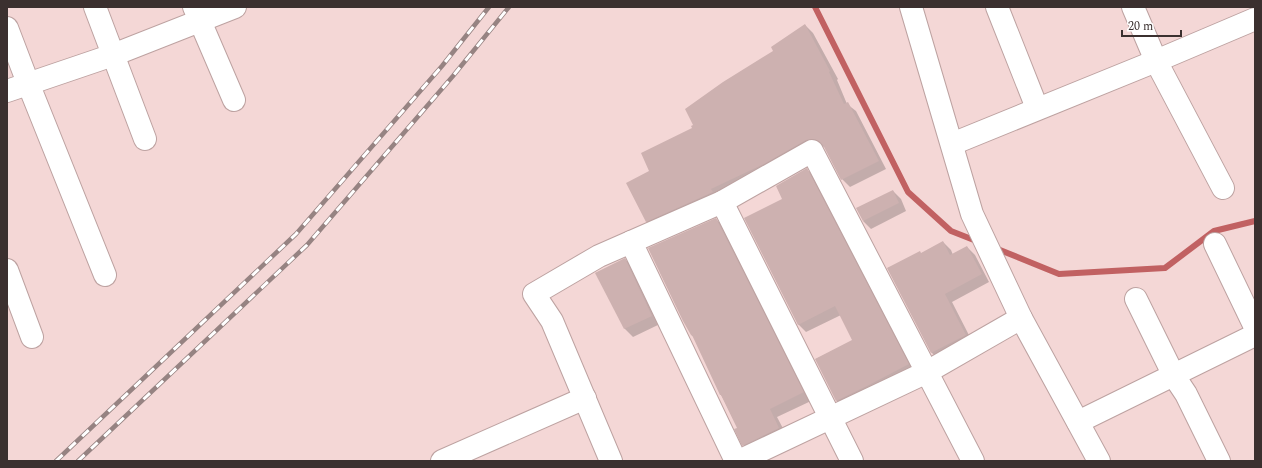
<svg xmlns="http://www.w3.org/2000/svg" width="1262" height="468" font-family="Spectral,serif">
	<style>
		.shadow { fill: #0003 }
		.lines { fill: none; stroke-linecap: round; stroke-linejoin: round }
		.stream { stroke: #c16162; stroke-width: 6 }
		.building { fill: #cdb1b0 }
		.minor-casing { stroke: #bda2a1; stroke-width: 24 }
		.minor { stroke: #fff; stroke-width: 22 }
		.rail-casing { stroke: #968382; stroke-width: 4.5 }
		.rail { stroke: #fff; stroke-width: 3; stroke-dasharray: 9; stroke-linecap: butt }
	</style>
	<rect width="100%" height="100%" fill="#f4d7d6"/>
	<g class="shadow">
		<path d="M805,25L813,33L838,79L837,80L847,104L856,111L886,169L850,187L842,179L825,147L821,146L654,229L646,221L651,172L693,128L774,52Z"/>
		<path d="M807,170L815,177L916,373L845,409L837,401L816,359L853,341L841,315L806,332L798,324L784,199Z"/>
		<path d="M893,191L901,199L906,211L871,229L863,221Z"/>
		<path d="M716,219L724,227L811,401L777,417L787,436L751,453L743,445L738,428L723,398L721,395L694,337L691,335Z"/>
		<path d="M943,242L951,250L953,255L967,247L975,255L989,282L952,302L973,343L940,361L932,353L888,268L921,254Z"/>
		<path d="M625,259L633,267L660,324L633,337L625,329L596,273Z"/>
	</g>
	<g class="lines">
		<g class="stream">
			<path d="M815,7L908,192L951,231L979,242"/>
			<path d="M995,248L1059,274L1165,268L1214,231L1255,221"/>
		</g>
	</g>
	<g class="building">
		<path d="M805,24L830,71L829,72L844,104L848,102L879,161L841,180L823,145L819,141L813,139L806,140L764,164L711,189L713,192L646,222L626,183L649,171L641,153L692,128L691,126L693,125L685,109L723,82L773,51L771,47Z"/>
		<path d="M807,168L909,364L869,385L836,401L815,359L852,340L835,306L798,325L744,218L782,199L776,186Z"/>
		<path d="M893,190L899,203L863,221L856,208Z"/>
		<path d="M716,218L804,392L770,409L779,428L742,446L734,429L737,428L721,395H720L692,335H691L683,321L648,248Z"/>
		<path d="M943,241L950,255L967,246L982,274L945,294L966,335L931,353L887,268L920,251L921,253Z"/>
		<path d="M625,258L652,316L624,329L595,273Z"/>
	</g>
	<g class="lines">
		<g class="minor-casing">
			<g id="minor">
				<path d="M95,7L145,139"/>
				<path d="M194,7L234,100"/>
				<path d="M911,7L972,214L1021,318L1099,461"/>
				<path d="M997,7L1037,108"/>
				<path d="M1133,7L1156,61L1223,188"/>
				<path d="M7,28L28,83L105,275"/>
				<path d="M7,91L113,55L235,7"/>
				<path d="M952,144L1156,61L1255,19"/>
				<path d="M722,202L852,461"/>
				<path d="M631,242L736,461"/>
				<path d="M1215,244L1255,327"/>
				<path d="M7,270L32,337"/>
				<path d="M1136,299L1174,376L1186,394L1219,461"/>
				<path d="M1078,422L1255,335"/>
				<path d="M442,461L585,398"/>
				<path d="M611,461L552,321L534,294L599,256L722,202L812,151L973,461"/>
				<path d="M739,461L927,372L1021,318"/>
			</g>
		</g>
		<use href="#minor" class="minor"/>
		<g class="rail-casing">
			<g id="rail">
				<path d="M56,461L296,234L442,66L489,7"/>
				<path d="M78,461L307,245L453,76L509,7"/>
			</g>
		</g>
		<use href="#rail" class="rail"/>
	</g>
	<rect width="1262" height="468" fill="none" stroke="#3b302f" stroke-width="16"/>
	<path d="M1122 30v6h59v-6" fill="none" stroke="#3b302f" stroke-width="2"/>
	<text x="1128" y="30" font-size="12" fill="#3b302f" stroke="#ffffff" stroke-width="3" paint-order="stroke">20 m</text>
</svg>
